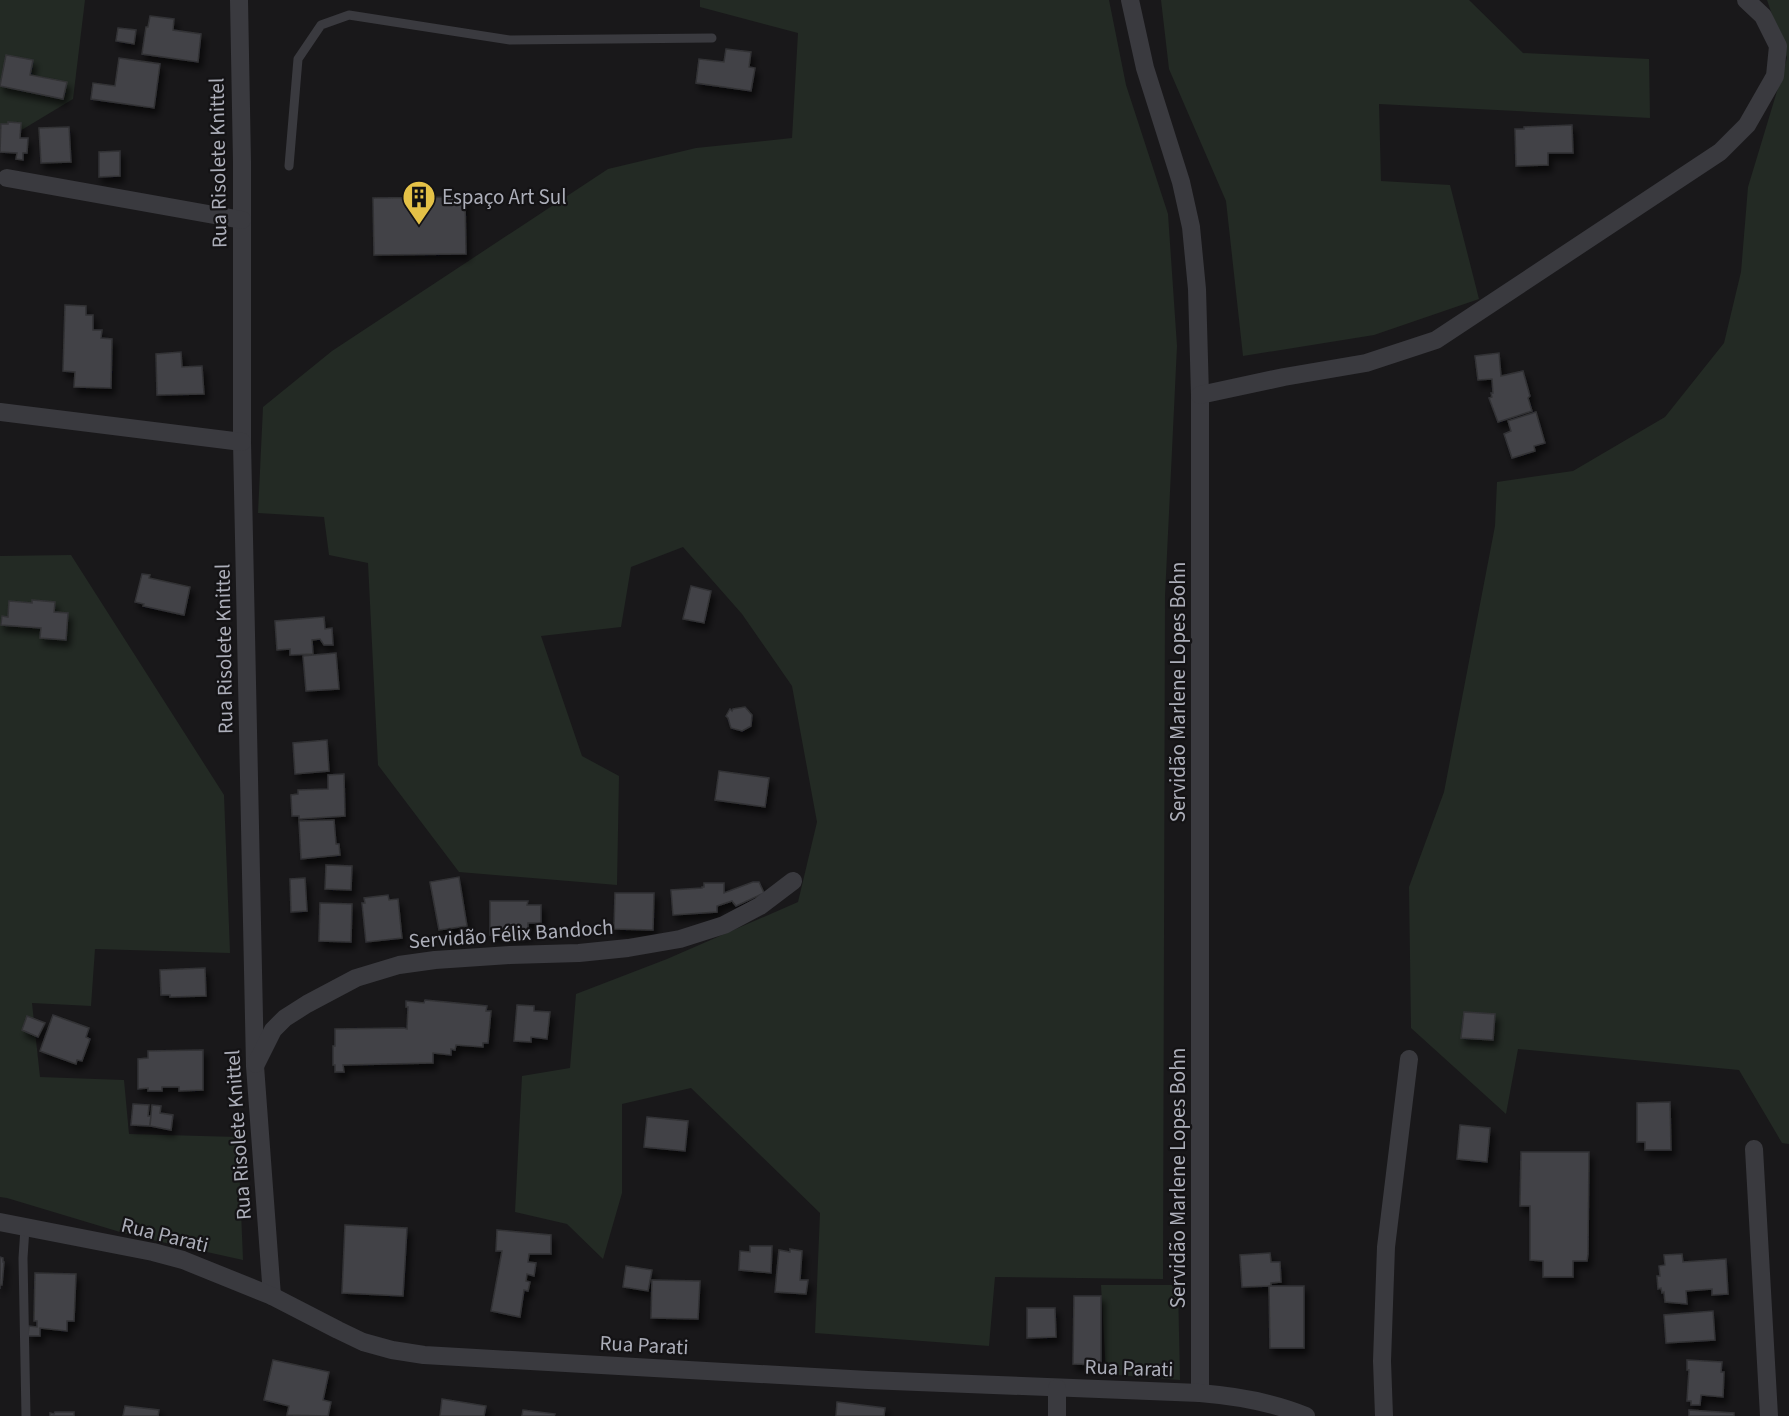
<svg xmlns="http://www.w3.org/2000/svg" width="1789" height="1416" font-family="'Source Sans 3',sans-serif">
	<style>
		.green { fill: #232a24 }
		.building { fill: #434347; stroke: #333336; stroke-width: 1.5; filter: url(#shadow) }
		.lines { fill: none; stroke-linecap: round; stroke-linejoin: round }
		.lane { stroke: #3a3a3f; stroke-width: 9 }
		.street { stroke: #3a3a3f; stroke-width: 18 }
		.labels { text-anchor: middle; stroke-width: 4.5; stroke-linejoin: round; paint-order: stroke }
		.street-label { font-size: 21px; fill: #acaeb9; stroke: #141315 }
		.poi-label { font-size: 21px; fill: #acaeb9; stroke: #141315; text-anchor: start }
	</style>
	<defs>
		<filter id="shadow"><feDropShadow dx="3.5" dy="6" stdDeviation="3" flood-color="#0009"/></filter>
	</defs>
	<rect width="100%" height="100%" fill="#19181a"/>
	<g class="green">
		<path d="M0,0H85L73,99L0,143Z"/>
		<path d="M700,0H1109L1126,85L1168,214L1177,346L1165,596L1163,1279L995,1277L989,1346L815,1333L820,1213L691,1088L622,1104V1193L603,1259L567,1224L515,1212L522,1076L570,1068L576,994L667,959L798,902L817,822L792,686L742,614L683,547L631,567L621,627L541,636L582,756L619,776L617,885L459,872L378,765L368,563L329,555L324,517L258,513L263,407L332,351L608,169L696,148L792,138L798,33L700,7Z"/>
		<path d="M1161,0H1469L1523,53L1649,59L1650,118L1379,104L1381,181L1450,185L1479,299L1374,335L1243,356L1226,201L1169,69Z"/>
		<path d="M1767,0H1789V1144L1782,1143L1739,1070L1518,1049L1506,1114L1411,1028L1409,887L1444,792L1495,526L1497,482L1573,471L1665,417L1724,343L1741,272L1748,187L1787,58Z"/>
		<path d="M71,555L224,795L230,953L95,949L91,1006L32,1003L40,1077L124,1080L129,1134L238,1137L243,1260L130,1235L7,1198L0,1197V556Z"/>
		<path d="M1101,1285H1178L1180,1380L1106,1374Z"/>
	</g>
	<g class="building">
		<path d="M150,16L174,19L173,30L201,34L198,62L142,54L146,27H148Z"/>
		<path d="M118,28L136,30L134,44L116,41Z"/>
		<path d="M726,49L751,52L749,67L755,68L751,91L696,83L699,59L724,62Z"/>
		<path d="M6,55L33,60L30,75L67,82L63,99L0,86Z"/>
		<path d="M119,58L160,64L154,108L91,99L93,83L115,86Z"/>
		<path d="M8,122L21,123L20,138H28L27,153H23V160L16,159L17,153L0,152L1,124H8Z"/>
		<path d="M1572,125L1573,153H1548V165L1516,166L1515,129H1524V127Z"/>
		<path d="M69,127L71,162L41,163L39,128Z"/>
		<path d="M120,151V176L99,177V152Z"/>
		<path d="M465,197L466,254L374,255L373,198Z"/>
		<path d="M65,305L86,306V315H93V330H102L101,338L112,339L111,388L74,387L75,372L63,371Z"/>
		<path d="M181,352L182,367L202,366L204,394L157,395L156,354Z"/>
		<path d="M1499,353L1501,376L1523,371L1530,396L1528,398L1532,411L1498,422L1489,398L1492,397L1491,393H1493L1492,379L1478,380L1475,356Z"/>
		<path d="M1536,412L1545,443L1534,446L1535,451L1512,458L1504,434L1511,431L1508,421Z"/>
		<path d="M142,574L150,575L149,578L190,587L184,615L143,606L144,604L135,602Z"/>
		<path d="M691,586L711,591L704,623L683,619Z"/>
		<path d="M32,600L55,602L54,612L68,613L66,640L40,638L41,628L1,625L2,616L8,617L9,601L32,603Z"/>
		<path d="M324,617L325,629L332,628L333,645H324L320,639L312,640L313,654L290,655V649L277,650L275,621Z"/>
		<path d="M336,653L339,689L306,691L303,656Z"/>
		<path d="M745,707L752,715L751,726L742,731L731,728L728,718L726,716L730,709L732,711L733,709Z"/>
		<path d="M327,740L329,771L295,774L293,743Z"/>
		<path d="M719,771L769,778L765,807L715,800Z"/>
		<path d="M344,774L345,816L299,819V816H292L291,795L298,794V790L328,789V775Z"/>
		<path d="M334,820L336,844H339L340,855L301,859L299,821Z"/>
		<path d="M326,865L352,866L351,890L325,889Z"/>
		<path d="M459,877L467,926L439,930L430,882Z"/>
		<path d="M305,878L307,911L291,912L290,879Z"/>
		<path d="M753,882H759L764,893L736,906L732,901L717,906V912L673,915L671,890L702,888V887H704V883H724V893Z"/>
		<path d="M615,893H654L653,930L614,929Z"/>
		<path d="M388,895L389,900L398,899L402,938L366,942L362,903H365L364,898Z"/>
		<path d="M490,901H528L527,905H541V923H528V935H490Z"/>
		<path d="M320,903L352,904L351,942L319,941Z"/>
		<path d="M205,968L206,996L170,997V995H161L160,970Z"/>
		<path d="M425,1000L487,1006L486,1011H491L488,1043H483V1047L456,1045L455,1050L451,1049V1055L433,1053V1063L343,1065L344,1072H335V1065H333V1046H335V1029L404,1028L407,1029L408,1007H406V1001L424,1003Z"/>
		<path d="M517,1005L534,1006V1011L550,1012L547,1039L531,1037V1042L514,1041Z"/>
		<path d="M1464,1012L1495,1014L1493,1040L1461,1038Z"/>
		<path d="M53,1015L89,1028L86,1037L90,1039L82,1061L77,1060L76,1064L40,1051Z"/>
		<path d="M27,1016L45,1023L38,1037L22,1030Z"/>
		<path d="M203,1050V1090L179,1091V1087H162V1091H148V1088L138,1089V1059L148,1058V1051Z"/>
		<path d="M1670,1102L1671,1150H1645V1142H1637V1103Z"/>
		<path d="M133,1104L149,1105L148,1116H151L150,1126L131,1125Z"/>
		<path d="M152,1105L161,1106L160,1113L173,1115L171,1130L150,1126Z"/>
		<path d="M647,1117L688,1121L685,1151L644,1147Z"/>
		<path d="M1460,1125L1490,1128L1487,1162L1457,1159Z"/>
		<path d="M1521,1152H1589L1588,1254L1587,1261H1573V1277H1543V1261L1530,1260V1206H1520Z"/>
		<path d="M345,1225L407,1228L403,1296L342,1293Z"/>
		<path d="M497,1230L551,1235V1254H529L528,1262L536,1263L534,1276L527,1274L526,1281L530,1282L528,1291L524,1290L520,1317L491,1311L502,1251H496Z"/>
		<path d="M750,1246H772L771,1273L739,1270L740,1251L750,1252Z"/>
		<path d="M790,1249L802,1251L800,1280H808L806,1294L775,1292L779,1250L790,1252Z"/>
		<path d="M1270,1253L1271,1262H1280L1281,1282L1271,1283V1286L1242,1287L1240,1255Z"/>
		<path d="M1682,1254L1683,1262L1726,1259L1728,1294L1712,1295V1289L1686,1291L1687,1304L1665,1302L1664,1292L1662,1293L1661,1288L1658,1289L1657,1276H1660L1659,1266L1665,1265L1664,1255Z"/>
		<path d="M0,1257L3,1258V1262H4L2,1285H0V1289Z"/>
		<path d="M626,1266L652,1270L648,1291L623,1287Z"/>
		<path d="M35,1273L76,1274L74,1321H67V1331L40,1328V1336H28L29,1326L37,1327V1321H34Z"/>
		<path d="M652,1280L700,1281L698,1319L651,1318Z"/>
		<path d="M1269,1286H1304V1348H1270Z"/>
		<path d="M1074,1296H1101V1365L1073,1364Z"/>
		<path d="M1027,1308H1055L1056,1337L1027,1338Z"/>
		<path d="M1713,1311L1715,1340L1666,1343L1664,1315Z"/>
		<path d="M273,1360L329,1372L323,1400L331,1402L328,1416L287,1415L289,1406L264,1400Z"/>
		<path d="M1687,1360L1722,1362L1721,1372H1724L1723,1397L1701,1395L1700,1405H1691V1401H1687L1689,1370H1687Z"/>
		<path d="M442,1399L486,1406L484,1416H440Z"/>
		<path d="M837,1402L885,1408L884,1416H836Z"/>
		<path d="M125,1406L159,1410L158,1416H123Z"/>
		<path d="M523,1410L555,1414L554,1416H522Z"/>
		<path d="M1689,1410L1734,1413V1416H1689Z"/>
		<path d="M55,1412H74V1416H50V1413L54,1414Z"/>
	</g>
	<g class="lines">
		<g class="lane">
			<path d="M289,166L298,59L321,25L349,15L510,40L712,38"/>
			<path d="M25,1228L23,1258L26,1416"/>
		</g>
		<g class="street">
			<path d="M239,0L242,162V442L255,1066L272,1296"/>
			<path d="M1130,0L1145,68L1181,182L1191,227L1197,289L1200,395V1393"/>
			<path d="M7,178L242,220"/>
			<path d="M1200,395L1284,377L1366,363L1436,340L1720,152L1747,125L1775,76L1778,46L1763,16L1746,0"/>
			<path d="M0,412L242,442"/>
			<path d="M256,1064L273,1030L285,1018L307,1004L356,978L399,965L435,960L510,955L579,953L628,948L680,939L724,925L760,906L793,881"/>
			<path d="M1754,1149L1769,1416"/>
			<path d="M0,1222L153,1252L183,1260L272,1296L338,1330L363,1342L392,1350L424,1355L476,1358L868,1380L1200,1393C1237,1396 1272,1402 1306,1416"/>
			<path d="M1057,1388V1416"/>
			<path d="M1384,1416L1382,1361L1386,1247L1409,1059"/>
		</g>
	</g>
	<defs>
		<g id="building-pin" transform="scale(1.725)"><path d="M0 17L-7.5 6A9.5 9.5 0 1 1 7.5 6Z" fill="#e4c147" stroke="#141315"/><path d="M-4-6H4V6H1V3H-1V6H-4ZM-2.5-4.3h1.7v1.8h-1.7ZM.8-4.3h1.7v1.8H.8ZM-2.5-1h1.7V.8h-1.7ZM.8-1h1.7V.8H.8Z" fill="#111"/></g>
	</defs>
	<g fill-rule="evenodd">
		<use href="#building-pin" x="419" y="197"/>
	</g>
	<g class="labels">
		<g class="street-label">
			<text transform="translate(218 163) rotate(-91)" y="7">Rua Risolete Knittel</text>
			<text transform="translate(224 649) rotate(-91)" y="7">Rua Risolete Knittel</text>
			<text transform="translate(1178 692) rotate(-90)" y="7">Servidão Marlene Lopes Bohn</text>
			<text transform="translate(511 934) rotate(-4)" y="7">Servidão Félix Bandoch</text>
			<text transform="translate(238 1135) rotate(-94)" y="7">Rua Risolete Knittel</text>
			<text transform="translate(1178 1178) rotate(-90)" y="7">Servidão Marlene Lopes Bohn</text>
			<text transform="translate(165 1235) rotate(14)" y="7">Rua Parati</text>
			<text transform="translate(644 1345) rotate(3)" y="7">Rua Parati</text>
			<text transform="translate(1129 1368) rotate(2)" y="7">Rua Parati</text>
		</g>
		<g class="poi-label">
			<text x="442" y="204">Espaço Art Sul</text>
		</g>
	</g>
</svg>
